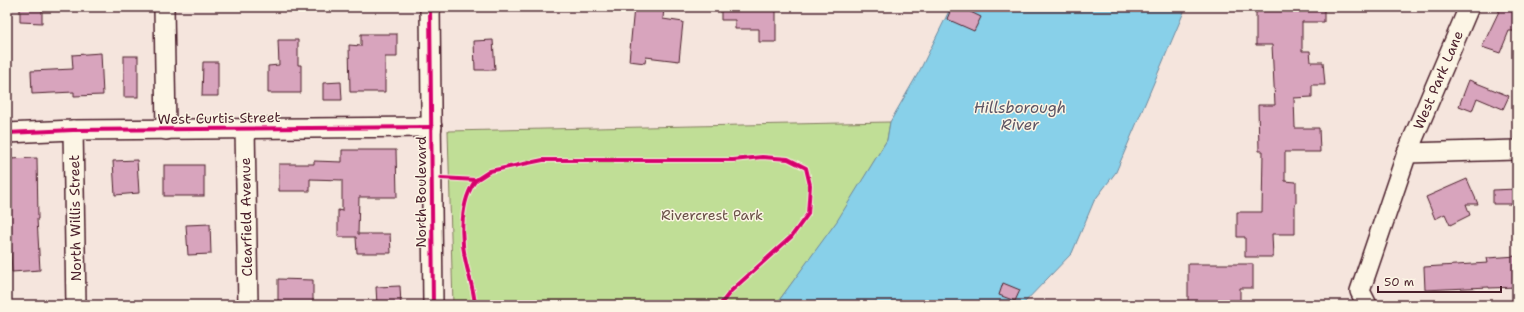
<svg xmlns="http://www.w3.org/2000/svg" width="1524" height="312" font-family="'Shantell Sans',sans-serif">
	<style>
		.green { fill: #c0de96; stroke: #857e60 }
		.water { fill: #88d0e9; stroke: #6f899d }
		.building { fill: #d8a4bd; stroke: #4a1f2b }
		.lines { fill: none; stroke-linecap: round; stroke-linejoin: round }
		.minor-casing { stroke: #4a1f2b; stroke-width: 22 }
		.minor { stroke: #fcf5e5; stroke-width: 19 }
		.cycleway-casing { stroke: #fcf5e5; stroke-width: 6 }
		.cycleway { stroke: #d6006c; stroke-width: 4 }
		.labels { text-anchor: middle; stroke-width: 3; stroke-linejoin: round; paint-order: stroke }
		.street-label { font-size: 14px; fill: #4a1f2b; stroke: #fcf5e5 }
		.park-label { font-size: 14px; fill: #684f46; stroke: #fcf5e5 }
		.water-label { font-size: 15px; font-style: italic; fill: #5d5464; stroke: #fcf5e5 }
	</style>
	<rect width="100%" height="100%" fill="#f5e5dd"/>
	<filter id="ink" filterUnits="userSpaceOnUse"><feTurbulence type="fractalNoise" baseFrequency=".025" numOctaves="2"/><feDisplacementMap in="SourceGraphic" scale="8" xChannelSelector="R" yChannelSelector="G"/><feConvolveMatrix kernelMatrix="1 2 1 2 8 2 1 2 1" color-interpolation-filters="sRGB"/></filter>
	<g filter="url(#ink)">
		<path class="green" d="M890,122L887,140L838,221L780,299L774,305H453L448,131Z"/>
		<path class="water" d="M951,7H1186L1116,172L1094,201L1072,253L1022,305H774L780,299L837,221L887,140L890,122L920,70Z"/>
		<g class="building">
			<path d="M20,7L42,8V23L20,22Z"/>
			<path d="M634,7H664L663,19L683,22L679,61L646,57L645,63L629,61Z"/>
			<path d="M721,7H776V42H759V29H735V20H721Z"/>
			<path d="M952,7H960L981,17L974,31L947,19Z"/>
			<path d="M1256,7H1324V22H1302V51H1310L1311,62H1323L1325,85H1312V97L1294,98L1295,128H1319L1320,152H1285V181L1296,182V204H1295V234H1272L1273,257H1245V237H1237V212H1262L1263,151H1259L1258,105H1275L1272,45H1256Z"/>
			<path d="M1501,7H1517V31H1509L1500,53L1482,47Z"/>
			<path d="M361,34H397V57H385V92H350L349,45L361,46Z"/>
			<path d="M278,40H298V65H301V93H268V66L279,65Z"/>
			<path d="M493,40L495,70H475L474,41Z"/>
			<path d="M101,53L103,95L74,96V92L32,94L31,71L73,69L72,55Z"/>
			<rect x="124" y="56" width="14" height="41"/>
			<path d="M203,62H218V96H202Z"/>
			<path d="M1469,80L1509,96L1503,109L1477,98L1472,111L1459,106Z"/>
			<path d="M341,82L342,100H323V83Z"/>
			<path d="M342,150H396L397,197H359L358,234H390L391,253H357L356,237H338V210L342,211V180L310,179V191H279V164H314V161L342,162Z"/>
			<path d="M37,158L38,219H37L40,270L12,272L9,221H7V159Z"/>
			<path d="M137,160L139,193L115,195L113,161Z"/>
			<rect x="164" y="165" width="40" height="31"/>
			<path d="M1467,179L1478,204H1466L1470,215L1450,225L1445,214L1435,219L1426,197Z"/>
			<path d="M1517,189V204H1493V190Z"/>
			<path d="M210,224L211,254L188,255L186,225Z"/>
			<path d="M1517,256V287L1489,288V287L1425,290L1424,267L1488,263L1487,258Z"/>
			<path d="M1188,264H1253V288H1240V305H1188Z"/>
			<path d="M278,279L313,280V303H307V305H278Z"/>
			<path d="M1003,283L1020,290L1015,301L999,295Z"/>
			<path d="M400,286L401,305H377L376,287Z"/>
		</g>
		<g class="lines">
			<g class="minor-casing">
				<g id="minor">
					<path d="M164,7L166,130"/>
					<path d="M430,7L433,305"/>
					<path d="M245,128L248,305"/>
					<path d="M73,130L76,305"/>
					<path d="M7,133L73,130L432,127"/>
					<path d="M1407,153L1517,150"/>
					<path d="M1367,305L1360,291L1407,153L1469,7"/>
				</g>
			</g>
			<use href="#minor" class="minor"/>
			<g class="cycleway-casing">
				<g id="cycleway">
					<path d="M430,7L433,305"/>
					<path d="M7,133L73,130L432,127"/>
					<path d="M441,178L476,180L490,171L543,160H733L762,157L788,159L806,168L810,185L808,214L791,237L731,291L720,305"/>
					<path d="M475,305C474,290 469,277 466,263C460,238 460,200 476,180"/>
				</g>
			</g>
			<use href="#cycleway" class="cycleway"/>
		</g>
	</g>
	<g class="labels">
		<g class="street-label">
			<text transform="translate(1438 80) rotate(-67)" y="5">West Park Lane</text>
			<text transform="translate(219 118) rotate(-1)" y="5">West Curtis Street</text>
			<text transform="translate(421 192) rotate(-90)" y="5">North Boulevard</text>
			<text transform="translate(246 217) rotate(-91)" y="5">Clearfield Avenue</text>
			<text transform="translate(75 218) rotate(-91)" y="5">North Willis Street</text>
		</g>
		<g class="park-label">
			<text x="712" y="220">Rivercrest Park</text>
		</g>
		<g class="water-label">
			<text x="1020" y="113">Hillsborough<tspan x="1020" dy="17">River</tspan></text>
		</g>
	</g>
	<rect width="1524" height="312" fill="none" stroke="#fcf5e5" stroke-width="24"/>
	<rect x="12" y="12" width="1500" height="288" fill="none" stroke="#4a1f2b" stroke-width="1.5" filter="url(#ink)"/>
	<path d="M1378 286v6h123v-6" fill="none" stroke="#4a1f2b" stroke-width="2"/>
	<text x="1384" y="286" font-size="12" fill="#4a1f2b" stroke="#fcf5e5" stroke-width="3" paint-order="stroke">50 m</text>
</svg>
